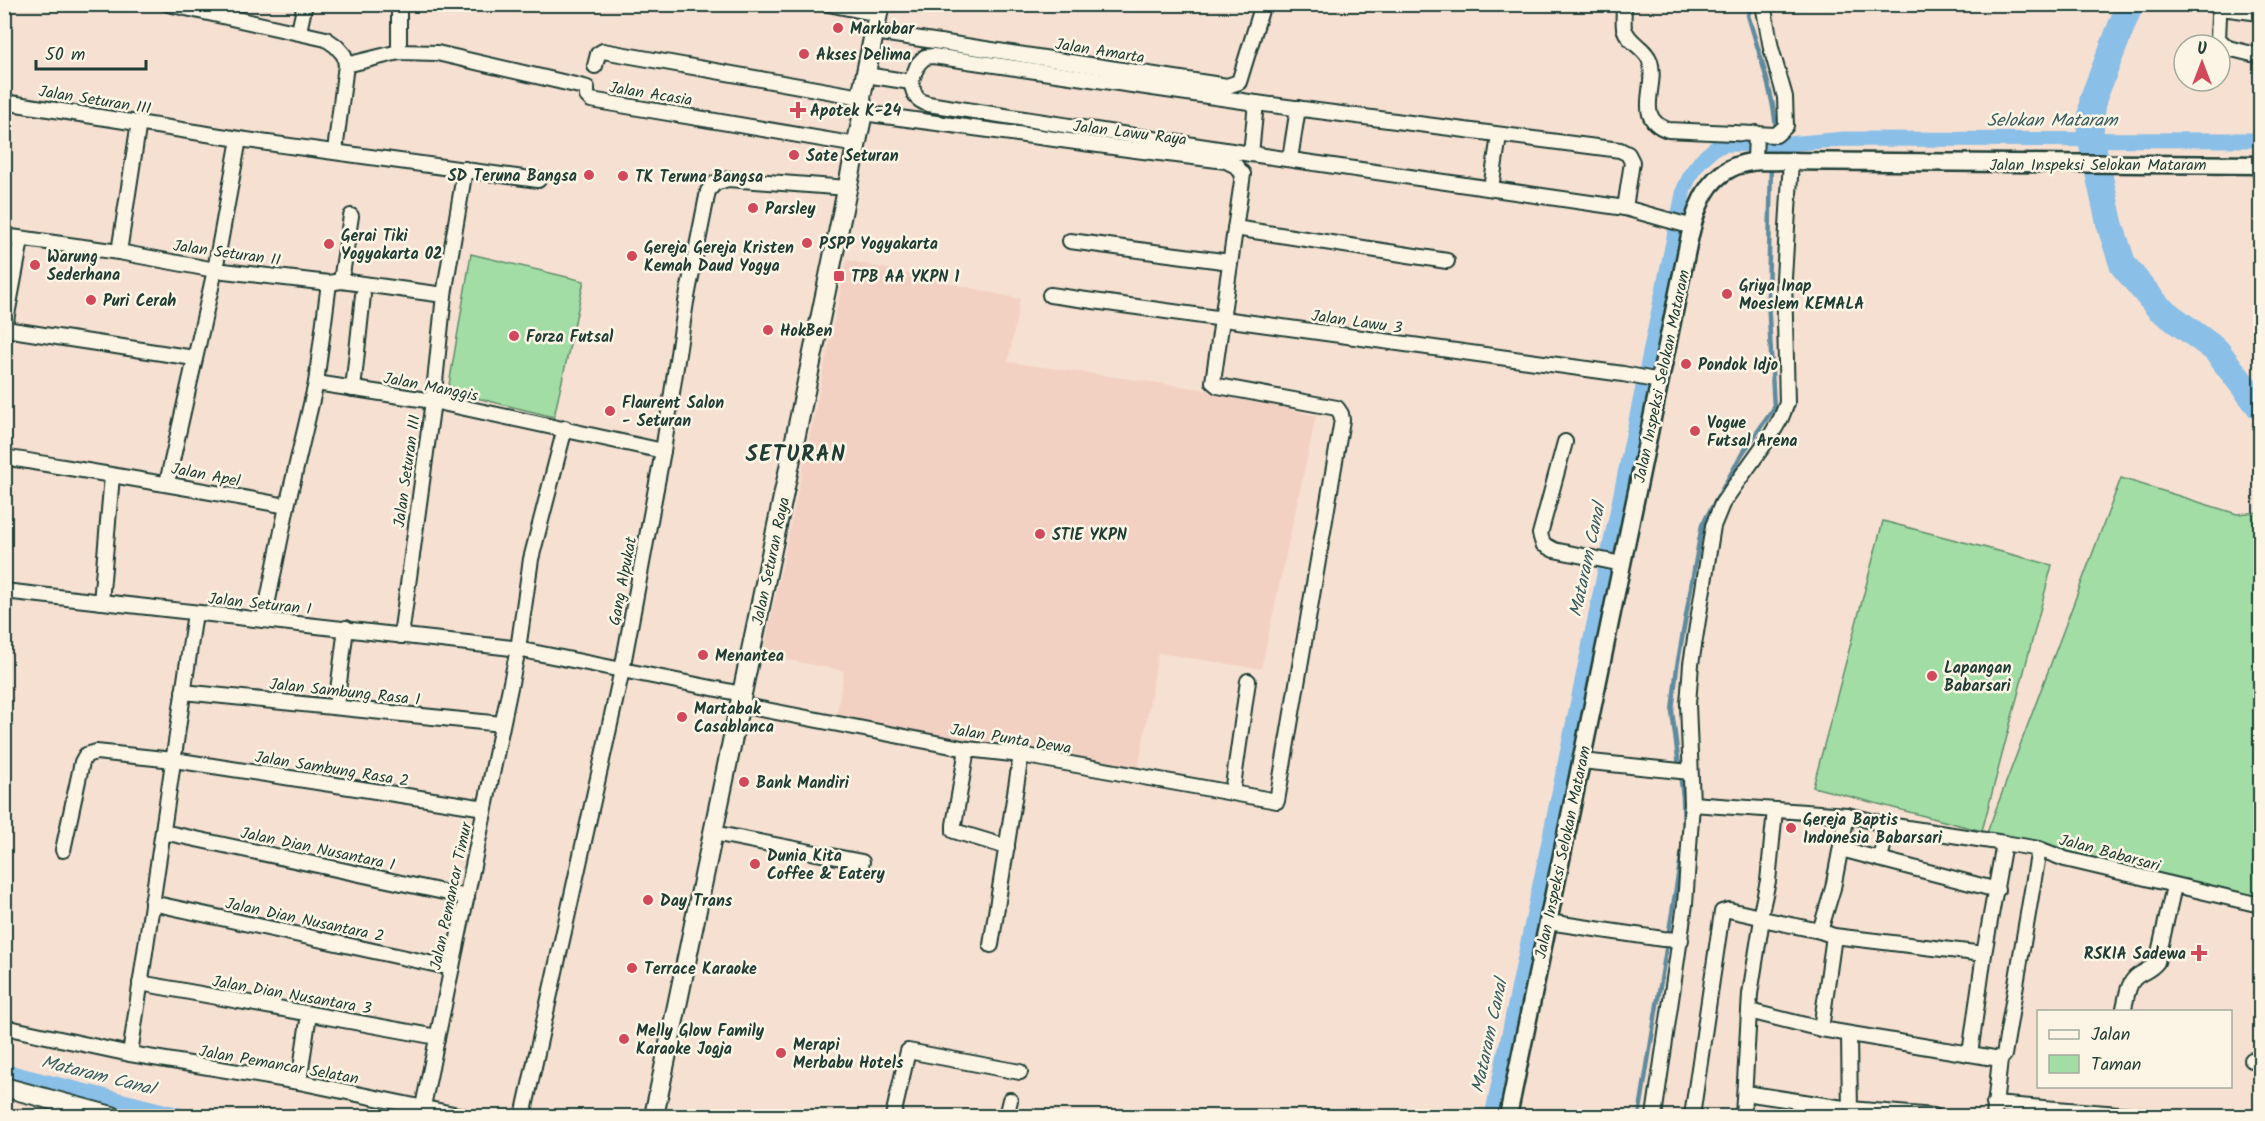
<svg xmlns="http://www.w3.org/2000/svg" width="2265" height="1121" font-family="Kalam,sans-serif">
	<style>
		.built { fill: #f2d1c3 }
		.green { fill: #a1dda4; stroke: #608d6c; stroke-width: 1.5 }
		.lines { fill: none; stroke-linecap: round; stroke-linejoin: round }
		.stream { stroke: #5f8b9f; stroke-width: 4.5 }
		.canal { stroke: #8abfe7; stroke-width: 15 }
		.river { stroke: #8abfe7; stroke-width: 27 }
		.minor-casing { stroke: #1f3d34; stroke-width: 18 }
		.tertiary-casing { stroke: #1f3d34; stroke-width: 21 }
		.secondary-casing { stroke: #1f3d34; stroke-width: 22 }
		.minor { stroke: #fcf5e5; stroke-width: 14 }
		.tertiary { stroke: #fcf5e5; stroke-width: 16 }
		.secondary { stroke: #fcf5e5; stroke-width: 18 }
		.poi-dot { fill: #d1495b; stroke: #fcf5e5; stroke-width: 2 }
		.labels { text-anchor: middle; stroke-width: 5; stroke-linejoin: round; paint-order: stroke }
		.poi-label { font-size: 16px; font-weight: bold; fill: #1f3d34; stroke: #fcf5e5; text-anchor: start }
		.street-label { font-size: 16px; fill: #1f3d34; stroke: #fcf5e5 }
		.water-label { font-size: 18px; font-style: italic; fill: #3a5e61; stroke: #fcf5e5 }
		.district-label { font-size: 22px; font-weight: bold; letter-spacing: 1.5px; fill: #1f3d34; stroke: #fcf5e5 }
	</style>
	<rect width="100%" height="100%" fill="#f6e0d1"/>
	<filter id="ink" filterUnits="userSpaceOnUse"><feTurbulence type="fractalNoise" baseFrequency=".0167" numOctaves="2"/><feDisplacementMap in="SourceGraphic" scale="12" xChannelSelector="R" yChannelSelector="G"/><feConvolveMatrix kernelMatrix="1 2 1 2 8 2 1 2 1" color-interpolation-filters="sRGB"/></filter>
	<g filter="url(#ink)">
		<path class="built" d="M847,260L1020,299L1008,362L1216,391L1316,416L1261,669L1158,653L1138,770L836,718L844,671L763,655Z"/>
		<g class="green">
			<path d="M471,254L584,281L554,417L448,391Z"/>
			<path d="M2121,478L2237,514L2260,512V897L1985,838Z"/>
			<path d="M1883,521L2052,565L1982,831L1813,787Z"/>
		</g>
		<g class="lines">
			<g class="stream">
				<path d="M1752,4L1748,15C1758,51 1784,121 1774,156"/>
				<path d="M1684,834L1683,797L1672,711L1677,667L1702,525L1742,454L1774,408L1768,299L1771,165"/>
				<path d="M1639,1116L1682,851"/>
			</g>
			<g class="canal">
				<path d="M4,1071L183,1116"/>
				<path d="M1492,1116L1684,189L1692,172L1702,159L1715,148L1727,144L1777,145L1844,139L2260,140"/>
			</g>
			<path class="river" d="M2130,4L2093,99L2090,134L2110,225L2123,265L2159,308L2216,350L2260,407"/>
			<g class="minor-casing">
				<g id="minor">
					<path d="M168,4L326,39L336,46L344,55L346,65L335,151"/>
					<path d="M399,4V52"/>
					<path d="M828,4L878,14"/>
					<path d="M1624,4C1624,12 1623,21 1624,28C1628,43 1645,47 1650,61C1658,87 1633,118 1668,130L1776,135L1786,126L1785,97L1771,48L1763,4"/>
					<path d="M2222,4L2219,16L2218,39L2228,48L2260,56"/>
					<path d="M2221,8L2260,13"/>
					<path d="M299,31L305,4"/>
					<path d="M875,32L1227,86L1239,82L1263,4"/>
					<path d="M346,65L399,52L437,53L584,87L587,88V96L591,100L857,145"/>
					<path d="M595,66L598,54L603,51L861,97"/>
					<path d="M866,75L911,82L918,64L925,57L933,56L1256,103L1620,150L1628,154L1632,162L1625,208"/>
					<path d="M911,82C914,94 915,100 928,104L1251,154L1625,208L1693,227"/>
					<path d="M4,102L239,139L538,180"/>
					<path d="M1251,154L1256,103"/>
					<path d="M1290,159L1298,108"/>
					<path d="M1755,161L1756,133"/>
					<path d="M1491,188L1499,136"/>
					<path d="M1235,228L1447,261"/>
					<path d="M4,236L119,252L215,270L329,283L341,281L444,295"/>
					<path d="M1070,241L1230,262"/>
					<path d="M119,252L139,122"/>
					<path d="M341,281L351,216"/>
					<path d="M1050,295L1623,374L1660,381"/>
					<path d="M5,329L194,358"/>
					<path d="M4,331L21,240"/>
					<path d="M316,383L433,401L663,451"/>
					<path d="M353,389L363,295"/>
					<path d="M1565,442L1540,534L1543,544L1554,550L1622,564"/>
					<path d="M4,457C99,473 193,488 287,506L264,620"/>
					<path d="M167,483L215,270L239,139"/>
					<path d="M287,506L316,383L329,283"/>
					<path d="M4,591L512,648L742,694"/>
					<path d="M101,602L112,476"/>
					<path d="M401,636L433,401L444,295L465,169"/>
					<path d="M183,692L502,724"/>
					<path d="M740,705L967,749L1021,755L1277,801L1342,420L1341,414L1337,408L1218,386L1213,382L1243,174L1236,166L1226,161L1135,150L863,113"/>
					<path d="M336,706L346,628"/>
					<path d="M967,749L954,825V831L1007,847"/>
					<path d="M1581,761L1690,772"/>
					<path d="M1232,793L1248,681"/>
					<path d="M1692,804L1847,815L1888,825L2004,843L1984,954L1970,1054L2000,1059L1994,1116"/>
					<path d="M163,832L467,897"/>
					<path d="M713,833L862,862"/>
					<path d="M2004,843L2039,849L2065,859L2260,905"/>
					<path d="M1841,849L1997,890"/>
					<path d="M63,850L82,762L86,755L96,752L174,760L485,808"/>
					<path d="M1880,859L1888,825"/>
					<path d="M152,903L452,968"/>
					<path d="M1548,922L1663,939L1681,940"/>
					<path d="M1820,931L1833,888L1847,815"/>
					<path d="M991,945L1021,755"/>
					<path d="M140,983L437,1037"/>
					<path d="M1749,1011L1821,1029L1970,1054"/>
					<path d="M2123,1012C2126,1002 2127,986 2134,979C2141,971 2148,973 2157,962L2174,886"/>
					<path d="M4,1027L130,1054L299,1082L463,1116"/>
					<path d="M1821,1029L1834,936"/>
					<path d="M1849,1034L1850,1116"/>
					<path d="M130,1054L195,613"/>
					<path d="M2000,1059L2004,1055L2039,849"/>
					<path d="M2252,1060L2260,1061"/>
					<path d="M299,1082L309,1014"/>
					<path d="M1745,1093L1850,1109L1934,1116"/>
					<path d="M1994,1104L2144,1116"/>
					<path d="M421,1116L518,649L531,559L565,428"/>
					<path d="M523,1116L622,670L663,451L686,302L708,191L715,183L728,179L848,188"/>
					<path d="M893,1116L908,1051L1020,1072"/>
					<path d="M1006,1116L1010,1100"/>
					<path d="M1654,1116L1685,904L1692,804L1688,704L1691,664L1713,526L1722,504L1733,488L1771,435L1781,418L1787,403L1784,278L1791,160"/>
					<path d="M1692,1116L1722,912L1729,910L1760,917L1768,881L1775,810"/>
					<path d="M1743,1116L1750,994L1762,919L1820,931L1834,936L1984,954"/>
				</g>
			</g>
			<g class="tertiary-casing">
				<path id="tertiary" d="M1508,1116L1681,278C1693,227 1695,163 1762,161L2260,165"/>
			</g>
			<g class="secondary-casing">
				<g id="secondary">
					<path d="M4,1087L112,1116"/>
					<path d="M654,1116L863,113L861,97L880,4"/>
				</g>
			</g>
			<use href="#minor" class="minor"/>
			<use href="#tertiary" class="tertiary"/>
			<use href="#secondary" class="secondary"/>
		</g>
	</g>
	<g class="poi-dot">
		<circle cx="838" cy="28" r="6"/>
		<circle cx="804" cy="54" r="6"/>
		<path d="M795 101h6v6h6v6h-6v6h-6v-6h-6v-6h6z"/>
		<circle cx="794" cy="155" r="6"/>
		<circle cx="589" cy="175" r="6"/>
		<circle cx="623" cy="176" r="6"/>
		<circle cx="753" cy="208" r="6"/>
		<circle cx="807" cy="243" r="6"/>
		<circle cx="329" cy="244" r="6"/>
		<circle cx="632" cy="256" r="6"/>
		<circle cx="35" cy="265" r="6"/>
		<rect x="833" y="270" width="12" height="12" rx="3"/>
		<circle cx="1727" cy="294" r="6"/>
		<circle cx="91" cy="300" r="6"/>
		<circle cx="768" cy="330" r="6"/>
		<circle cx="514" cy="336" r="6"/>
		<circle cx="1686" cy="364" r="6"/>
		<circle cx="610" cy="411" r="6"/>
		<circle cx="1695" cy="431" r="6"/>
		<circle cx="1040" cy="534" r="6"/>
		<circle cx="703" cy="655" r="6"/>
		<circle cx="1932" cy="676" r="6"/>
		<circle cx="682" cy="717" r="6"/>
		<circle cx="744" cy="782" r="6"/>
		<circle cx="1791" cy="828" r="6"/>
		<circle cx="755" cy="864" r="6"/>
		<circle cx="648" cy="900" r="6"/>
		<path d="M2196 944h6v6h6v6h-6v6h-6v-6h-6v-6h6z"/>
		<circle cx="632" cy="968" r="6"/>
		<circle cx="624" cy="1039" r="6"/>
		<circle cx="781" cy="1053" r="6"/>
	</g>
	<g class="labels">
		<g class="poi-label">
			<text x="850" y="34">Markobar</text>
			<text x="816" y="60">Akses Delima</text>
			<text x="810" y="116">Apotek K-24</text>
			<text x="806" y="161">Sate Seturan</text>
			<text x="577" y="181" text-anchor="end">SD Teruna Bangsa</text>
			<text x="635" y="182">TK Teruna Bangsa</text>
			<text x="765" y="214">Parsley</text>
			<text x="341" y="241">Gerai Tiki<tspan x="341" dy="18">Yogyakarta 02</tspan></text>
			<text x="819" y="249">PSPP Yogyakarta</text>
			<text x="644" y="253">Gereja Gereja Kristen<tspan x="644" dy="18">Kemah Daud Yogya</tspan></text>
			<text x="47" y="262">Warung<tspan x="47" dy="18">Sederhana</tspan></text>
			<text x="851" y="282">TPB AA YKPN 1</text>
			<text x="1739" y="291">Griya Inap<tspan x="1739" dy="18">Moeslem KEMALA</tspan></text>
			<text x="103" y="306">Puri Cerah</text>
			<text x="780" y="336">HokBen</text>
			<text x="526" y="342">Forza Futsal</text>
			<text x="1698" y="370">Pondok Idjo</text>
			<text x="622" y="408">Flaurent Salon<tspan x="622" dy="18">- Seturan</tspan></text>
			<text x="1707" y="428">Vogue<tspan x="1707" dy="18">Futsal Arena</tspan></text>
			<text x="1052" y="540">STIE YKPN</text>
			<text x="715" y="661">Menantea</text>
			<text x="1944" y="673">Lapangan<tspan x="1944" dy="18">Babarsari</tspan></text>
			<text x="694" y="714">Martabak<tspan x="694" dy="18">Casablanca</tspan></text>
			<text x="756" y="788">Bank Mandiri</text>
			<text x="1803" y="825">Gereja Baptis<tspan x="1803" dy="18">Indonesia Babarsari</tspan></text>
			<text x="767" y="861">Dunia Kita<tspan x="767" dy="18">Coffee &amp; Eatery</tspan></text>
			<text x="660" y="906">Day Trans</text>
			<text x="2186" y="959" text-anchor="end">RSKIA Sadewa</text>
			<text x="644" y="974">Terrace Karaoke</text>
			<text x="636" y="1036">Melly Glow Family<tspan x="636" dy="18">Karaoke Jogja</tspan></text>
			<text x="793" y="1050">Merapi<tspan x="793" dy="18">Merbabu Hotels</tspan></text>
		</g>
		<g class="street-label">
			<text transform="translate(1100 50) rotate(9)" y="6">Jalan Amarta</text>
			<text transform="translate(651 93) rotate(9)" y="6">Jalan Acasia</text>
			<text transform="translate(95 99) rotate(9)" y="6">Jalan Seturan III</text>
			<text transform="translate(1130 132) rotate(7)" y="6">Jalan Lawu Raya</text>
			<text x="2098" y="170">Jalan Inspeksi Selokan Mataram</text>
			<text transform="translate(227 252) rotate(8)" y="6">Jalan Seturan II</text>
			<text transform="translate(1357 321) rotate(8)" y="6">Jalan Lawu 3</text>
			<text transform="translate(1661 376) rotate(-78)" y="6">Jalan Inspeksi Selokan Mataram</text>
			<text transform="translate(431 386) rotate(11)" y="6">Jalan Manggis</text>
			<text transform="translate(406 471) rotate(-82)" y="6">Jalan Seturan III</text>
			<text transform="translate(206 474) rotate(11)" y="6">Jalan Apel</text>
			<text transform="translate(770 561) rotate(-78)" y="6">Jalan Seturan Raya</text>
			<text transform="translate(622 581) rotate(-79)" y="6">Gang Alpukat</text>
			<text transform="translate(260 603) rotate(6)" y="6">Jalan Seturan I</text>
			<text transform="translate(345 691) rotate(6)" y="6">Jalan Sambung Rasa 1</text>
			<text transform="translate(1011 738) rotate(9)" y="6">Jalan Punta Dewa</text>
			<text transform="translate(332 768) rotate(9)" y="6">Jalan Sambung Rasa 2</text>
			<text transform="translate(318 848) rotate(12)" y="6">Jalan Dian Nusantara 1</text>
			<text transform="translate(1562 852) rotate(-78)" y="6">Jalan Inspeksi Selokan Mataram</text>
			<text transform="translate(2110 852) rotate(15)" y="6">Jalan Babarsari</text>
			<text transform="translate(450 896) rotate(-78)" y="6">Jalan Pemancar Timur</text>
			<text transform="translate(305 919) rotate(12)" y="6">Jalan Dian Nusantara 2</text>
			<text transform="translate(292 994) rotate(10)" y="6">Jalan Dian Nusantara 3</text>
			<text transform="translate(279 1064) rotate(10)" y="6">Jalan Pemancar Selatan</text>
		</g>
		<g class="water-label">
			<text x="2052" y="126">Selokan Mataram</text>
			<text transform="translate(1587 560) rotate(-78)" y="6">Mataram Canal</text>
			<text transform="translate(1489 1036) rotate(-78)" y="6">Mataram Canal</text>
			<text transform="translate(98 1075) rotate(14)" y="6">Mataram Canal</text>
		</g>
		<g class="district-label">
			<text x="796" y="461">SETURAN</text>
		</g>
	</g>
	<rect width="2265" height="1121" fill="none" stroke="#fcf5e5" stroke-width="24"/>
	<rect x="12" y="12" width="2241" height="1097" fill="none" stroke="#1f3d34" stroke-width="2" filter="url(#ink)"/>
	<rect x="2037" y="1010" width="195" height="78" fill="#fcf5e5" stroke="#a4ab9e" stroke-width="1.5"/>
	<rect x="2049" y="1030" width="30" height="9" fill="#fcf5e5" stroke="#a4ab9e" stroke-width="1.5"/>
	<text x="2091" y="1040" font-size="18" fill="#1f3d34">Jalan</text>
	<rect x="2049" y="1055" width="30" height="18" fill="#a1dda4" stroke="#a4ab9e" stroke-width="1.5"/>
	<text x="2091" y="1070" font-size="18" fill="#1f3d34">Taman</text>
	<g transform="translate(2202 63)"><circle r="28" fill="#fcf5e5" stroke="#a4ab9e" stroke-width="1.5"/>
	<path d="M0-4.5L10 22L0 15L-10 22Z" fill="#d1495b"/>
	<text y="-9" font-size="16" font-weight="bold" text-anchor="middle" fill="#1f3d34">U</text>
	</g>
	<path d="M36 60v9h110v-9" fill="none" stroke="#1f3d34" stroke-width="3"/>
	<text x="45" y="60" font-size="18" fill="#1f3d34" stroke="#fcf5e5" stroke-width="4.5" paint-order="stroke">50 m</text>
</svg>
